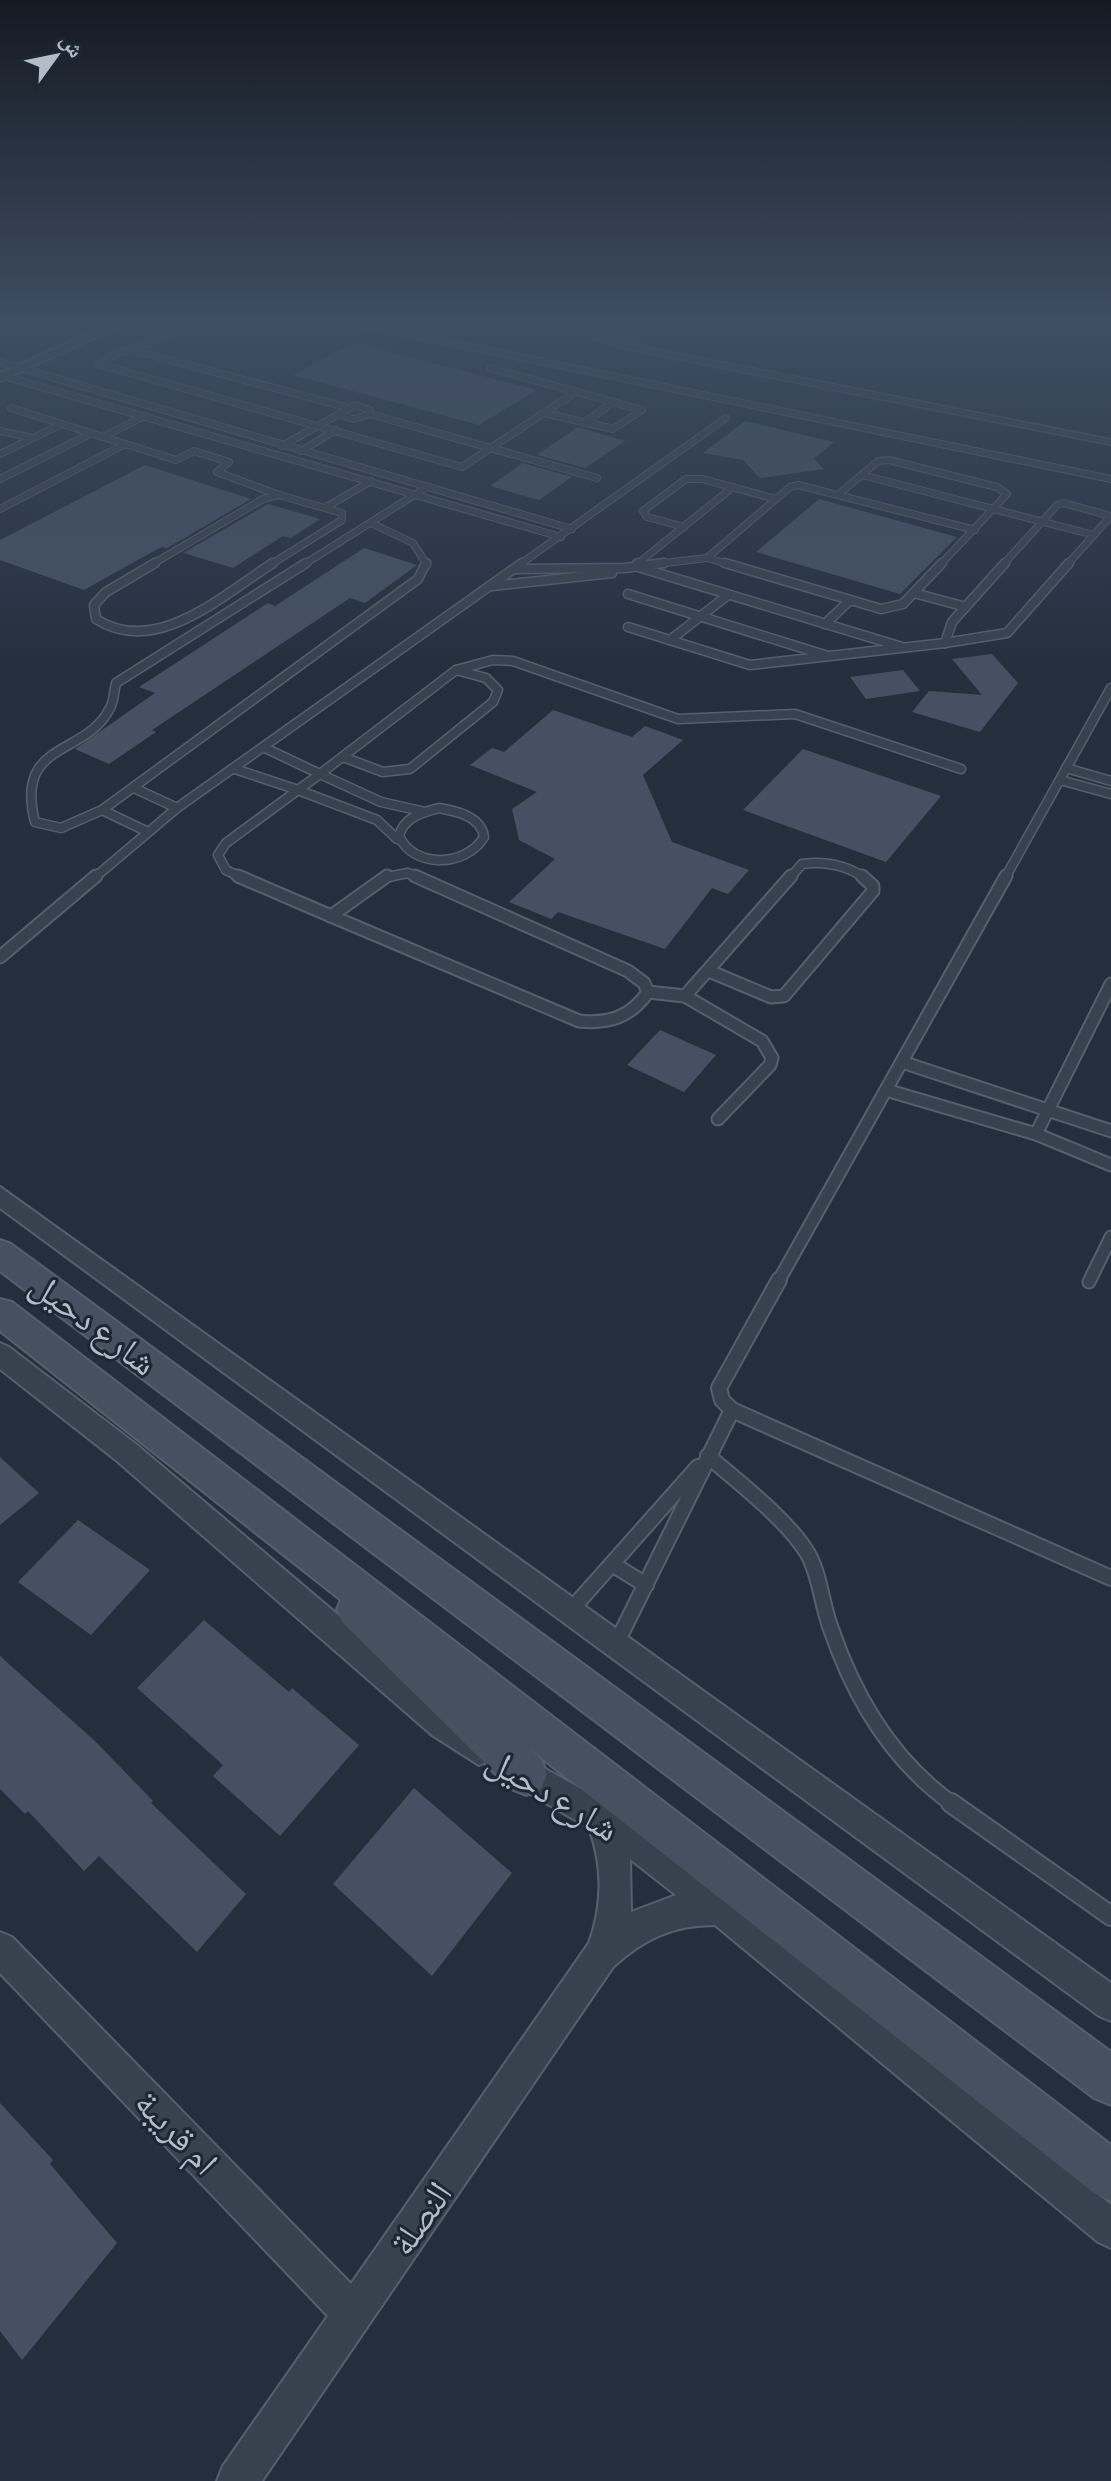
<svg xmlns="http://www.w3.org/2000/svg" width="1111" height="2481" font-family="'Sofia Sans Condensed','Noto Naskh Arabic',sans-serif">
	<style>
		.building { fill: #455162 }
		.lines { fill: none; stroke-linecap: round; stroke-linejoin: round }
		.lane-far4-casing { stroke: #565f6c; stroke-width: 8 }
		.lane-far3-casing { stroke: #565f6c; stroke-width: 11 }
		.lane-far2-casing { stroke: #565f6c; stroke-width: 15 }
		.lane-far1-casing { stroke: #565f6c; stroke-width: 18 }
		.lane-casing { stroke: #565f6c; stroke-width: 22 }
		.street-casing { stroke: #565f6c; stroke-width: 4 }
		.secondary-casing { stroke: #565f6c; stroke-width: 4 }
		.lane-far4 { stroke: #38414e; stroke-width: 6 }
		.lane-far3 { stroke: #38414e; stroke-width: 8 }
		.lane-far2 { stroke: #38414e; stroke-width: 11 }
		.lane-far1 { stroke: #38414e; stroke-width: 14 }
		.lane { stroke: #38414e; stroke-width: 18 }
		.street { fill: #38414e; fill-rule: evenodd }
		.secondary { fill: #465061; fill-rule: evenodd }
		.labels { text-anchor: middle; stroke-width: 6; stroke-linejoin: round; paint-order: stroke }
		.near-street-label { font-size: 36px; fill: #b4bcc9; stroke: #1d2633 }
	</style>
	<rect width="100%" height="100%" fill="#242f3e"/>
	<g class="building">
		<path d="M356,342L413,358L537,390L479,425L293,375Z"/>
		<path d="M745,421L834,442L814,459L824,469L760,478L743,460L703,453Z"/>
		<path d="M578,427L625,441L585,468L537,455Z"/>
		<path d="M523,463L572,477L539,500L490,486Z"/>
		<path d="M145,465L251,499L167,548L161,547L84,590L0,560V540Z"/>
		<path d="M819,499L957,537L900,594L756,552Z"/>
		<path d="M268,504L320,519L291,538L283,536L233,568L183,553Z"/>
		<path d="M364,548L417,565L365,603L350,598L152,730L156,732L109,764L75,749L155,693L139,687L268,603L275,606Z"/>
		<path d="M992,654L1018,683L980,732L912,712L929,691L982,695L952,659Z"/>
		<path d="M903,670L920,691L866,699L850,677Z"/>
		<path d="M553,710L632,737L645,726L683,740L643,775L672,842L749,870L728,894L712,888L665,949L558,912L551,919L509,902L555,859L519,840L512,809L537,792L470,765L492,748L504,752Z"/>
		<path d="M803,749L941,796L886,862L743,810Z"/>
		<path d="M660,1030L716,1055L684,1092L627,1065Z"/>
		<path d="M0,1457L39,1493L0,1525Z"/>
		<path d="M78,1520L150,1570L91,1635L18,1582Z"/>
		<path d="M204,1620L289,1692L292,1688L359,1745L280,1836L213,1776L223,1765L137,1688Z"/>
		<path d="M0,1656L96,1742L153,1801L151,1803L246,1894L197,1952L99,1856L84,1871L28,1811L25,1814L0,1789Z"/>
		<path d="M414,1788L512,1873L432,1976L333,1884Z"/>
		<path d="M0,2103L53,2160L50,2164L117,2243L22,2360L0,2331Z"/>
	</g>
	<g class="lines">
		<g class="lane-far4-casing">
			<g id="lane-far4">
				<path d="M354,323L1111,479"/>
				<path d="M593,323L590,329L595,336L626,346L1111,442"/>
				<path d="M612,323L611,328L637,341"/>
				<path d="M132,350L186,326"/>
				<path d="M0,362L572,529"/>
				<path d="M490,368L642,410L613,429L544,413"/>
				<path d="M0,375L561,537"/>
				<path d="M355,405L370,410V414L354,419L339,414Z"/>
				<path d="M346,407L132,350L119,352L98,364L462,467L574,393"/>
				<path d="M11,408L176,460L194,451L229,462L217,472L279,495"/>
				<path d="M370,414L597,478"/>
				<path d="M584,423L613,402"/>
				<path d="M0,431L32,438"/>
				<path d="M103,437L144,416"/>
				<path d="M282,446L339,414"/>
				<path d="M301,451L336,430"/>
				<path d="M0,454L62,424"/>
				<path d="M862,475L1094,535"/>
				<path d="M0,479L92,433"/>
				<path d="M839,494L878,461L889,460L997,487L1007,494L940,565"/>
				<path d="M328,506L371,481"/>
				<path d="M0,509L125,444"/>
				<path d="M371,523L413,543L427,565"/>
				<path d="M684,527L647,517L643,511L686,479H702L776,499"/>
				<path d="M707,558L790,487L798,485L975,530"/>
				<path d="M151,565L263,499L279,495L342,513V520L270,565"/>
				<path d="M303,565L427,487"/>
				<path d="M519,565L726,418"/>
				<path d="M636,565L733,487"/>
				<path d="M648,565L707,558L732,565"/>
				<path d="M1003,565L1057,505L1064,503L1107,515L1109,518L1067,565"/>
			</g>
		</g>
		<g class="lane-far3-casing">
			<g id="lane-far3">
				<path d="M155,563L106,592L94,605L96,619C156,658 224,594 273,563"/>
				<path d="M306,563L116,683C114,691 114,701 110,708C86,757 14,740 35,822L61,828L102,810L418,579L426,563"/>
				<path d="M638,563L635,566L902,647"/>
				<path d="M725,563L881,609L903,604L942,563"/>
				<path d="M515,569L625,568L664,563"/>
				<path d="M492,586L612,573"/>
				<path d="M914,593L966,607"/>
				<path d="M628,594L828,656"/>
				<path d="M825,624L849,601"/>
				<path d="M628,627L750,665L945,643"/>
				<path d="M670,640L728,595"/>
				<path d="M945,643L952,622L1005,563"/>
				<path d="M945,643L1007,633L1069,563"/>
				<path d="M456,670L493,660L513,661L678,719L795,714L961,769"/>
				<path d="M1066,768L1111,781"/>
				<path d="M235,769L298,790L320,774L265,748"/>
				<path d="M320,774L456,670L486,678L498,690L493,702L410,769L383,772L343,757"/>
				<path d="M320,774L381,802L421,811"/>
				<path d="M1060,780L1111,794"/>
				<path d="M134,788L177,808"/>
				<path d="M439,808C456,811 481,816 484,837C466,867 414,869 399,836C404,817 421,813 439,808Z"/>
				<path d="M102,810L146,831"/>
				<path d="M94,878L177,808L522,563"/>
				<path d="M243,878L226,870L218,855L226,843L298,790L377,820L397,839"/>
				<path d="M383,878L408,873L419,878"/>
				<path d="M790,878L802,864C824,861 846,865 865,878"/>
				<path d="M1005,878L1111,688"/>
			</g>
		</g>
		<g class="lane-far2-casing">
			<g id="lane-far2">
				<path d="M238,876L331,916"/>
				<path d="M331,916L579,1021C609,1024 631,1017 648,992L644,983L628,971L415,876"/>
				<path d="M331,916L387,876"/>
				<path d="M0,957L96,876"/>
				<path d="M709,971L771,997L784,996L873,891V886L862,876"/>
				<path d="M648,992L685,996L791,876"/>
				<path d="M685,996L762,1041L772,1058L770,1065L718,1119"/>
				<path d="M902,1062L1111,1131"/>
				<path d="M886,1090L1036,1134L1111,1165"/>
				<path d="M1036,1134L1111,984"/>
				<path d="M778,1282L1006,876"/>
				<path d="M1089,1282L1111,1237"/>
			</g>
		</g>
		<g class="lane-far1-casing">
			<g id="lane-far1">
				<path d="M779,1280L719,1388L722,1400L732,1410L1111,1578"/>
				<path d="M708,1456C738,1482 788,1520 808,1554C820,1575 822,1606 831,1629C855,1699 894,1763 954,1805"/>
				<path d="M612,1564L646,1585"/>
				<path d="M570,1611L698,1467"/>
				<path d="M616,1644L732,1410"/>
			</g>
		</g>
		<g class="lane-casing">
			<path id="lane" d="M951,1803L1111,1916"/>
		</g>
		<g class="street-casing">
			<g id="street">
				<path d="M113,323H127L0,381V373Z"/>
				<path d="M0,1187L1111,1983V2021L1099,2016L0,1208Z"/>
				<path d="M0,1343L9,1347L137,1445L454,1713L490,1738L495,1749L490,1760L479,1765L432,1735L117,1461L0,1369Z"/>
				<path d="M515,1752L612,1806L733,1897L1111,2205V2248L1098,2242L715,1925C673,1925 644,1939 613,1967L262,2481H217L223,2466L328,2316L0,1973V1932L12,1937L351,2284L589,1943C603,1904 603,1866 589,1828L504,1779L499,1768L504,1757ZM630,1859L676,1895L631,1912Z"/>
			</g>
		</g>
		<g class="secondary-casing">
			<g id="secondary">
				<path d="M0,1240L11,1244L1111,2052V2105L1094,2098L0,1271Z"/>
				<path d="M0,1299L12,1302L1111,2145V2201L1094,2193L529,1748L541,1759L547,1774L541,1789L526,1795L511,1789L342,1622L337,1609L341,1600L0,1331Z"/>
			</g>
		</g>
		<use href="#lane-far4" class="lane-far4"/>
		<use href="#lane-far3" class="lane-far3"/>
		<use href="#lane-far2" class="lane-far2"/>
		<use href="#lane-far1" class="lane-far1"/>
		<use href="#lane" class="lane"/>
		<use href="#street" class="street"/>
		<use href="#secondary" class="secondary"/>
	</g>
	<linearGradient id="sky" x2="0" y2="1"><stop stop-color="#141a22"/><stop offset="0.48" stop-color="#3f4d63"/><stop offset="1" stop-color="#3f4d63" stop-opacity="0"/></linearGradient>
	<rect width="1111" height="670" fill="url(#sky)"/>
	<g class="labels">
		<g class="near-street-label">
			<text transform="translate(94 1323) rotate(37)" y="13">شارع دحيل</text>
			<text transform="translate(553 1794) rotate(31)" y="13">شارع دحيل</text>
			<text transform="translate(177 2132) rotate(46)" y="13">ام قريبة</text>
			<text transform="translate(420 2218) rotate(-55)" y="13">النصلة</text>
		</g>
	</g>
	<g transform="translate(56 56) rotate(57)" stroke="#1d2633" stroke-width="6" paint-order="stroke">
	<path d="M0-6L14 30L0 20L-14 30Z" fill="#b4bcc9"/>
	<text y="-12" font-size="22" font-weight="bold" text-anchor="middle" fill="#b4bcc9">ش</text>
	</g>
</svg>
